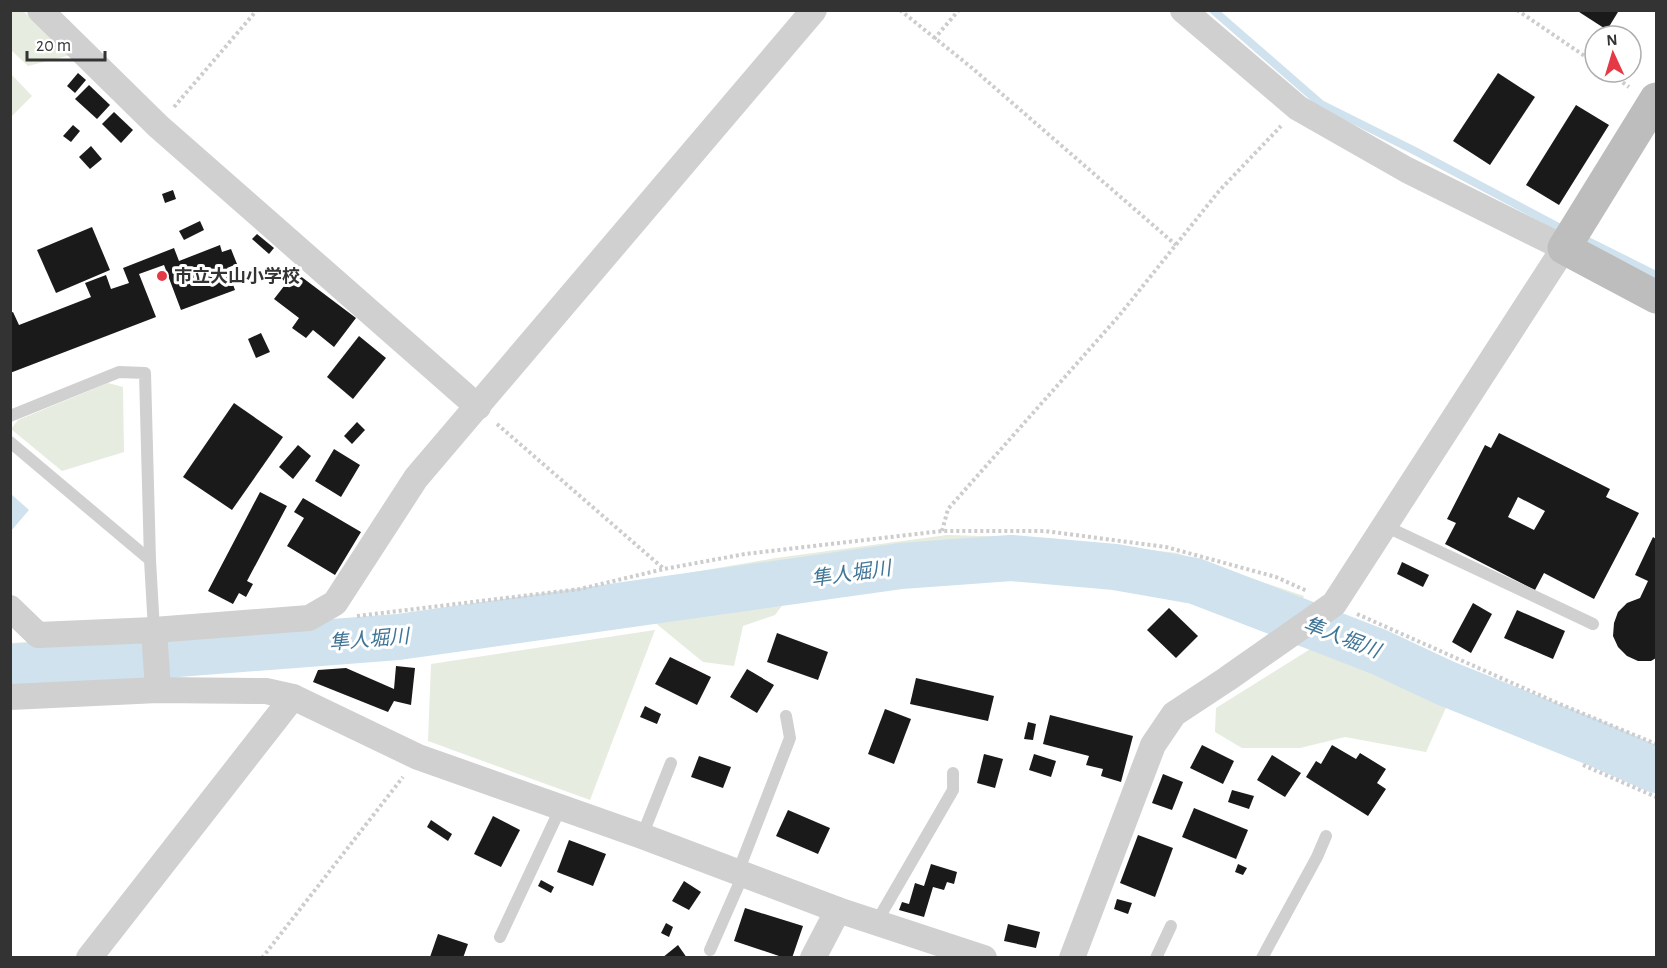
<svg xmlns="http://www.w3.org/2000/svg" width="1667" height="968" font-family="'Alegreya Sans','Noto Sans JP',sans-serif">
	<style>
		.green { fill: #e6ecdf }
		.water { fill: #cfe2ee }
		.lines { fill: none; stroke-linecap: round; stroke-linejoin: round }
		.stream { stroke: #cfe2ee; stroke-width: 8 }
		.river { stroke: #cfe2ee; stroke-width: 46 }
		.building { fill: #1a1a1a; fill-rule: evenodd }
		.path { stroke: #cdcdcd; stroke-width: 4; stroke-dasharray: 3 3; stroke-linecap: butt }
		.lane { stroke: #d0d0d0; stroke-width: 12 }
		.street { stroke: #d0d0d0; stroke-width: 26 }
		.secondary { stroke: #bdbdbd; stroke-width: 33 }
		.poi-dot { fill: #e63946; stroke: #fff; stroke-width: 2 }
		.labels { text-anchor: middle; stroke-width: 6; stroke-linejoin: round; paint-order: stroke }
		.poi-label { font-size: 18px; font-weight: bold; fill: #333; stroke: #fff; text-anchor: start }
		.water-label { font-size: 20px; font-style: italic; fill: #3f7597; stroke: #fff }
	</style>
	<rect width="100%" height="100%" fill="#fff"/>
	<g class="green">
		<path d="M10,11H23L71,55L28,66L11,50Z"/>
		<path d="M11,74L32,96L11,117V73Z"/>
		<path d="M108,383L123,387L124,452L62,471L11,429L18,420Z"/>
		<path d="M947,535L1050,538L1177,553L1304,596L1298,610L1190,570L1014,548L914,556L784,571L420,627L166,651L165,643L174,635L344,623L544,598L776,558Z"/>
		<path d="M797,586L775,615L743,626L734,666L703,662L653,621L658,610Z"/>
		<path d="M1344,617L1656,750V759L1330,626Z"/>
		<path d="M655,630L590,800L428,741L431,664Z"/>
		<path d="M134,636L137,653L11,660V643Z"/>
		<path d="M1320,643L1449,701L1426,752L1345,737L1300,748H1242L1215,732L1216,708Z"/>
		<path d="M138,665L139,677L11,684V672Z"/>
	</g>
	<path class="water" d="M11,494L29,510L11,531Z"/>
	<g class="lines">
		<g class="stream">
			<path d="M1213,10L1321,104L1417,152L1566,231"/>
			<path d="M1580,237L1656,275"/>
		</g>
		<path class="river" d="M10,667L398,637L901,566L1011,558L1115,567L1195,581L1379,652L1445,683L1597,744L1656,770"/>
	</g>
	<g class="building">
		<path d="M1576,10H1616L1618,12L1607,30Z"/>
		<path d="M78,73L86,80L75,93L67,86Z"/>
		<path d="M1498,73L1535,97L1490,165L1453,141Z"/>
		<path d="M89,85L110,105L97,119L75,99Z"/>
		<path d="M1576,105L1609,125L1559,205L1526,185Z"/>
		<path d="M114,112L133,130L121,143L102,124Z"/>
		<path d="M73,125L80,131L71,142L63,136Z"/>
		<path d="M91,146L102,159L90,169L79,157Z"/>
		<path d="M173,190L176,199L165,203L162,194Z"/>
		<path d="M200,221L204,230L184,240L179,231Z"/>
		<path d="M92,227L110,270L56,293L37,250Z"/>
		<path d="M257,234L274,248L269,254L252,239Z"/>
		<path d="M220,245L222,252L231,249L237,264L227,268L235,290L181,310L164,265L139,274L156,317L10,373V313L13,312L19,325L91,297L85,283L106,275L111,289L129,283L123,268L174,248L179,261Z"/>
		<path d="M295,272L356,318L334,347L313,330L306,338L292,328L299,318L274,299Z"/>
		<path d="M261,333L270,352L256,358L248,339Z"/>
		<path d="M359,336L386,358L353,399L327,377Z"/>
		<path d="M234,403L283,437L232,510L183,477Z"/>
		<path d="M357,422L365,430L352,444L344,436Z"/>
		<path d="M1499,433L1610,489L1606,497L1639,513L1594,599L1544,573L1535,590L1445,544L1456,523L1447,519L1485,445L1491,448ZM1518,497L1545,511L1534,530L1508,517Z"/>
		<path d="M298,445L311,456L293,479L279,467Z"/>
		<path d="M334,449L360,465L341,497L315,481Z"/>
		<path d="M260,492L287,506L247,581L253,584L246,597L239,593L233,604L208,591Z"/>
		<path d="M303,498L361,532L335,575L287,546L304,518L294,512Z"/>
		<path d="M1653,537L1656,539V658L1651,661H1638L1627,656L1618,647L1613,636L1614,623L1618,612L1627,603L1640,598L1648,581L1635,575Z"/>
		<path d="M1402,562L1429,575L1423,587L1397,574Z"/>
		<path d="M1473,603L1492,614L1471,653L1452,642Z"/>
		<path d="M1169,608L1198,636L1176,658L1147,630Z"/>
		<path d="M1517,610L1565,631L1553,659L1504,638Z"/>
		<path d="M777,633L828,652L818,680L767,662Z"/>
		<path d="M670,657L711,677L697,705L655,684Z"/>
		<path d="M396,666L415,668L411,705L394,701L388,712L313,682L318,670L346,668L394,689Z"/>
		<path d="M747,669L774,685L757,713L730,697Z"/>
		<path d="M916,678L994,696L988,721L910,704Z"/>
		<path d="M645,706L661,714L657,724L640,717Z"/>
		<path d="M885,709L911,719L894,764L868,754Z"/>
		<path d="M1050,715L1133,736L1121,782L1101,776L1103,769L1086,765L1089,756L1043,744Z"/>
		<path d="M1028,722L1036,724L1033,740L1024,739Z"/>
		<path d="M1202,745L1234,761L1223,784L1190,768Z"/>
		<path d="M1332,745L1356,759L1360,753L1386,769L1377,783L1386,789L1368,816L1306,777L1316,761L1321,764Z"/>
		<path d="M984,754L1003,759L995,788L977,783Z"/>
		<path d="M1034,754L1056,761L1051,777L1029,770Z"/>
		<path d="M1272,755L1301,773L1285,797L1257,780Z"/>
		<path d="M699,756L731,767L723,788L691,777Z"/>
		<path d="M1163,774L1183,782L1172,810L1152,803Z"/>
		<path d="M1232,790L1254,796L1249,809L1228,802Z"/>
		<path d="M1194,808L1248,830L1236,859L1182,837Z"/>
		<path d="M788,810L830,828L818,854L776,836Z"/>
		<path d="M493,816L520,830L501,867L474,854Z"/>
		<path d="M431,820L452,834L448,841L427,827Z"/>
		<path d="M1138,835L1173,848L1155,897L1120,883Z"/>
		<path d="M569,840L606,854L593,886L557,872Z"/>
		<path d="M931,864L957,872L954,884L947,882L944,890L933,887L924,917L899,910L902,902L909,904L915,883L924,886Z"/>
		<path d="M1238,864L1247,868L1243,875L1235,872Z"/>
		<path d="M541,880L554,887L551,893L538,886Z"/>
		<path d="M684,881L701,892L689,910L672,901Z"/>
		<path d="M1117,899L1132,903L1128,914L1114,909Z"/>
		<path d="M745,908L803,926L792,958H785L734,941Z"/>
		<path d="M666,923L673,927L669,937L661,933Z"/>
		<path d="M1008,924L1040,932L1036,948L1004,941Z"/>
		<path d="M438,934L468,944L463,958L430,957Z"/>
		<path d="M678,945L687,958H662Z"/>
	</g>
	<g class="lines">
		<g class="path">
			<path d="M900,10L972,68L1176,245"/>
			<path d="M1517,10L1595,63"/>
			<path d="M934,39L959,10"/>
			<path d="M1608,72L1629,87"/>
			<path d="M174,107L257,10"/>
			<path d="M497,424L664,569"/>
			<path d="M942,531L948,509L1118,317L1219,191L1281,126"/>
			<path d="M1357,614L1555,702L1656,744"/>
			<path d="M357,616L580,589L664,569L745,554L942,531H1045L1166,547L1276,577L1307,591"/>
			<path d="M1583,765L1656,797"/>
			<path d="M262,958L403,777"/>
		</g>
		<g class="lane">
			<path d="M10,416L119,372L145,373L150,560L154,630"/>
			<path d="M10,442L150,560"/>
			<path d="M1385,526L1593,624"/>
			<path d="M642,836L671,763"/>
			<path d="M738,872L790,738L786,716"/>
			<path d="M876,923L953,790V773"/>
			<path d="M500,937L561,807"/>
			<path d="M710,950L743,875"/>
			<path d="M1156,958L1171,926"/>
			<path d="M1262,958L1317,857L1326,836"/>
		</g>
		<g class="street">
			<path d="M40,10L158,126L478,407"/>
			<path d="M10,608L38,635L154,630L309,618L335,603L416,478L814,10"/>
			<path d="M154,630L158,690"/>
			<path d="M10,697L158,690L266,691L293,697L418,757L642,836L838,910L984,958"/>
			<path d="M89,958L293,697"/>
			<path d="M813,958L838,910"/>
			<path d="M1072,958L1153,745L1174,714L1227,679L1334,604L1564,248L1407,170L1298,108L1183,10"/>
		</g>
		<path class="secondary" d="M1656,99L1564,248L1656,297"/>
	</g>
	<circle class="poi-dot" cx="162" cy="276" r="6"/>
	<g class="labels">
		<g class="poi-label">
			<text x="174" y="282">市立大山小学校</text>
		</g>
		<g class="water-label">
			<text transform="translate(851 573) rotate(-8)" y="7">隼人堀川</text>
			<text transform="translate(1342 637) rotate(21)" y="7">隼人堀川</text>
			<text transform="translate(369 639) rotate(-5)" y="7">隼人堀川</text>
		</g>
	</g>
	<rect width="1667" height="968" fill="none" stroke="#333333" stroke-width="24"/>
	<g transform="translate(1613 54) rotate(356)"><circle r="28" fill="#ffffff" stroke="#adadad" stroke-width="1.5"/>
	<path d="M0-4.5L10 22L0 15L-10 22Z" fill="#e63946"/>
	<text y="-9" font-size="16" font-weight="bold" text-anchor="middle" fill="#333333">N</text>
	</g>
	<path d="M27 51v9h78v-9" fill="none" stroke="#333333" stroke-width="3"/>
	<text x="36" y="51" font-size="18" fill="#333333" stroke="#ffffff" stroke-width="4.5" paint-order="stroke">20 m</text>
</svg>
